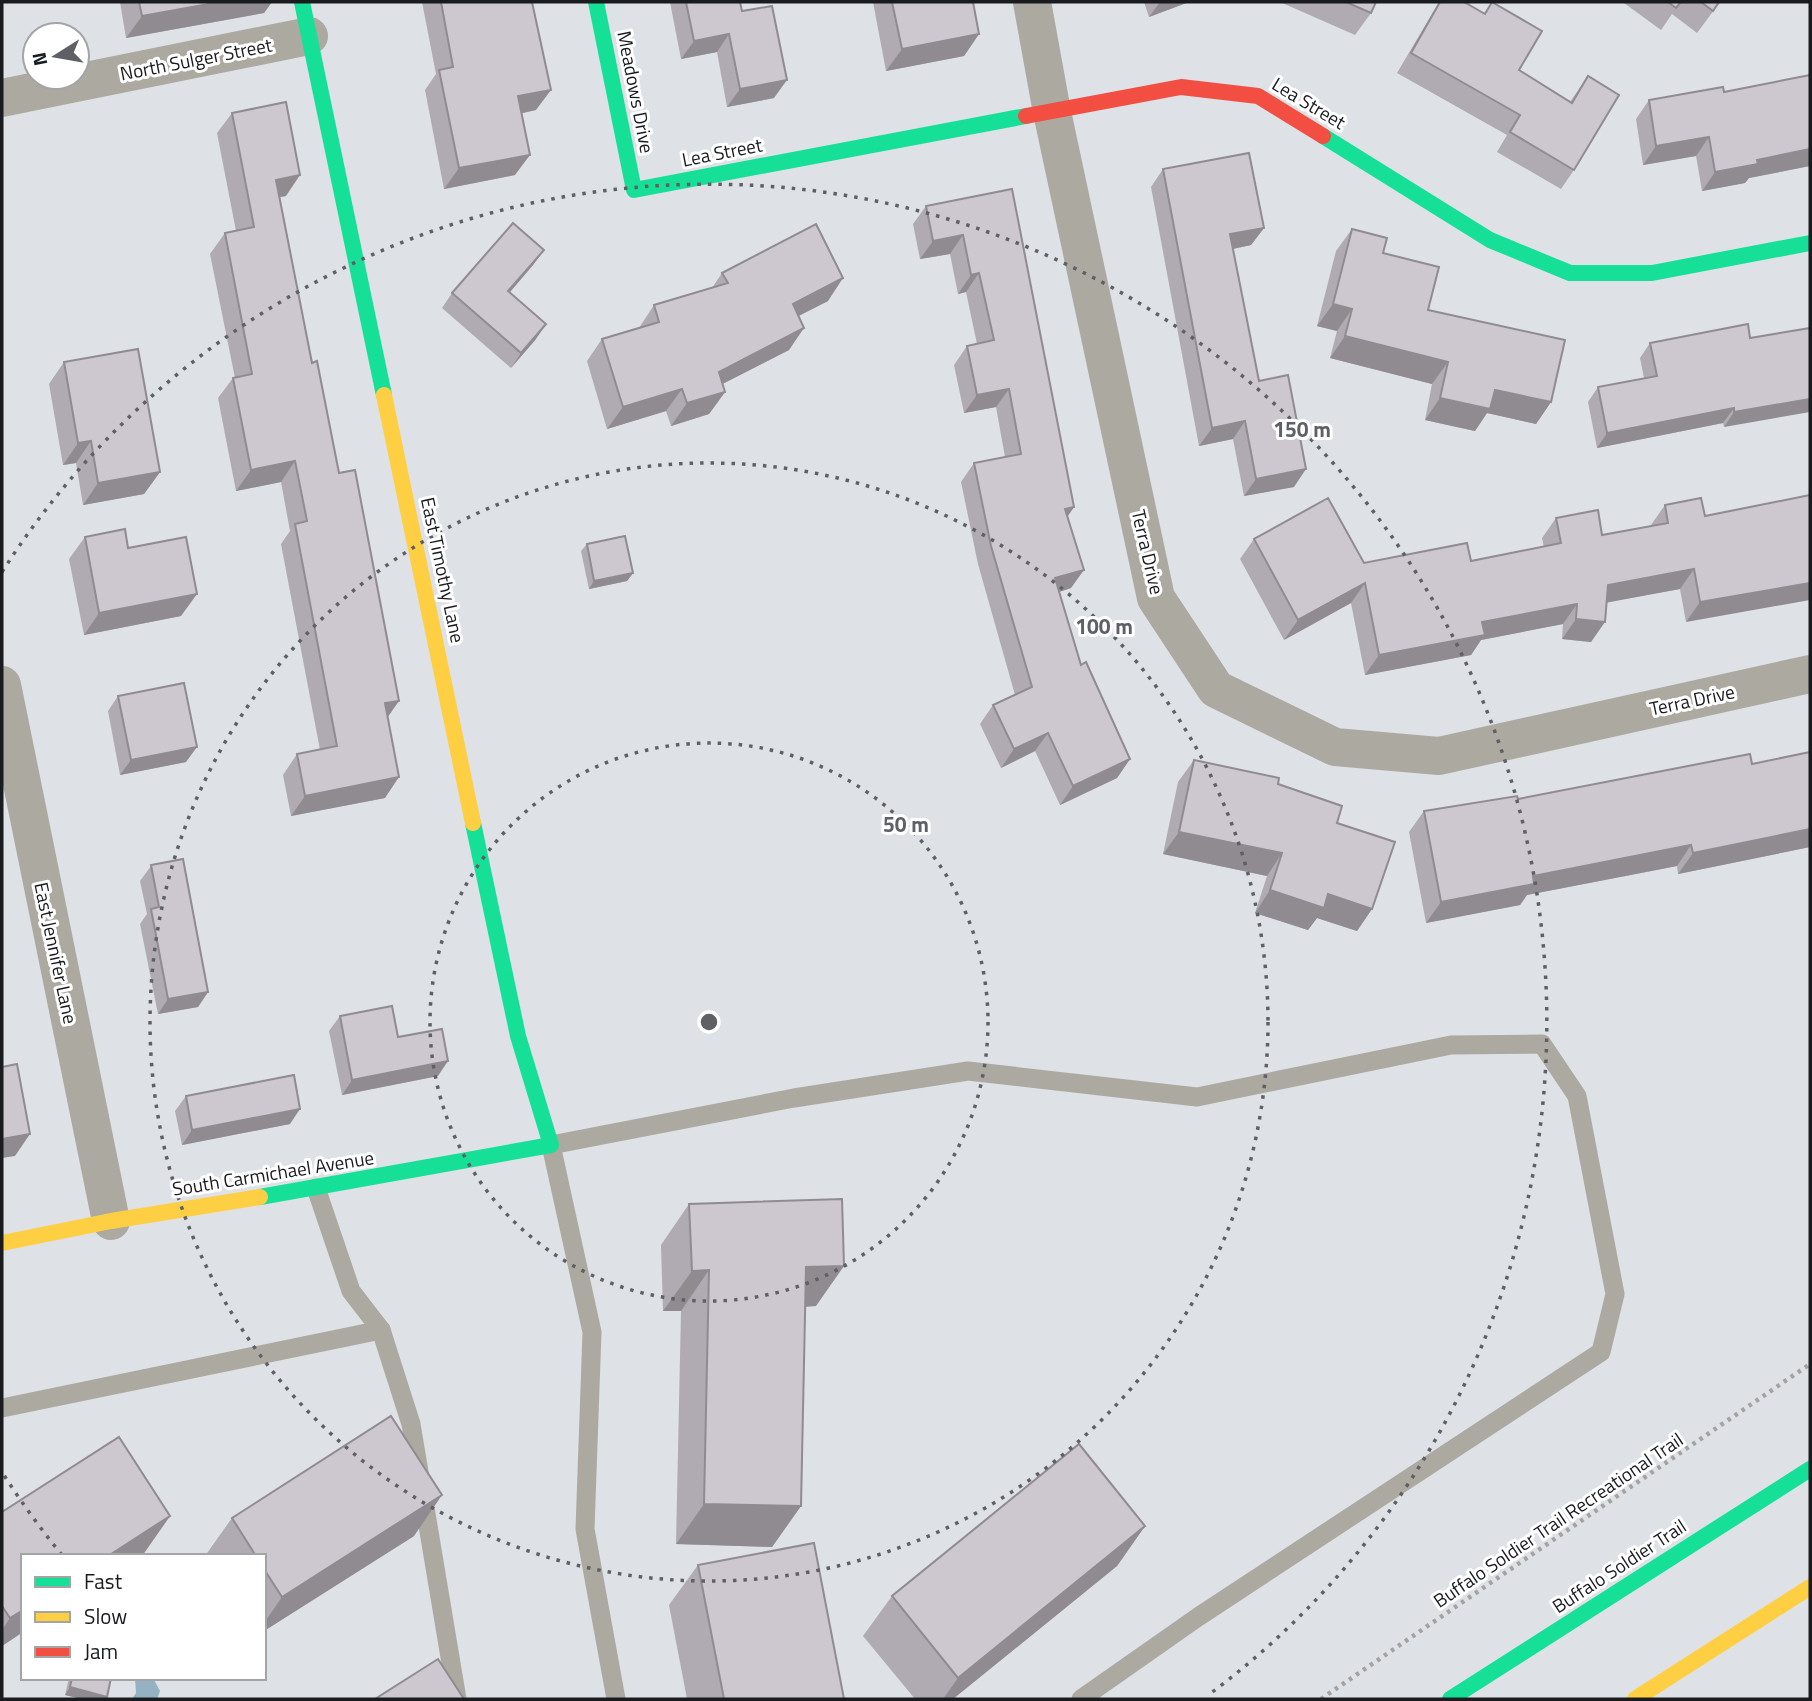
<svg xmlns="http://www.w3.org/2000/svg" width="1812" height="1701" font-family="'Titillium Web',sans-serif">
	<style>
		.water { fill: #95b1c4 }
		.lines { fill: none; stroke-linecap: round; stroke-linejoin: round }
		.path { stroke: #a5a39f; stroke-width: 4.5; stroke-dasharray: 3.5 5; stroke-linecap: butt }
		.lane { stroke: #aca9a1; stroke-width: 19 }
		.street { stroke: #aca9a1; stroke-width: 38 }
		.fast { stroke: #16e098; stroke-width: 16 }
		.slow { stroke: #ffcf43; stroke-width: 16 }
		.jam { stroke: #f24e42; stroke-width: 16 }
		.wall { fill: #b0abb2 }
		.shaded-wall { fill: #908b91 }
		.building { fill: #cdc7cf; stroke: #908b91; stroke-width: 2 }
		.ring { fill: none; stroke: #5e6065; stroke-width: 3.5; stroke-dasharray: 3.5 7 }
		.labels { text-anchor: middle; stroke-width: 6; stroke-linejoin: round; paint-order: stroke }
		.street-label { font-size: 19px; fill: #191b1f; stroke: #fff }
		.centre { fill: #5e6065; stroke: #fff; stroke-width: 3.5 }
		.ring-label { font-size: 21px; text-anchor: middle; font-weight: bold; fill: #5e6065; stroke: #fff; stroke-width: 6; stroke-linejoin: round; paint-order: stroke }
	</style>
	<rect width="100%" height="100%" fill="#dee1e6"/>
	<path class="water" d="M135,1678H153L160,1691L157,1699H132L136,1693Z"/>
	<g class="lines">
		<path class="path" d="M1321,1699L1810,1364"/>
		<g class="lane">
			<path d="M316,1188L351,1291L381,1330L411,1424L457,1699"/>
			<path d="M2,1408L381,1330"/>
			<path d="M616,1699L585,1529L592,1332L551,1145L794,1098L968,1071L1197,1097L1451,1045L1542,1044L1577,1096L1615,1294L1601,1352L1198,1617L1081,1699"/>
		</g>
		<g class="street">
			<path d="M1032,2L1052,112L1156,598L1216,689L1335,747L1439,756L1810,674"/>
			<path d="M2,98L309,36"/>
			<path d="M2,685L111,1221"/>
		</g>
		<g class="fast">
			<path d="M302,2L384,395"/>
			<path d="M596,2L634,190L1026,116"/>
			<path d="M1323,136L1490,240L1570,273H1652L1810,243"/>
			<path d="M260,1197L551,1145L518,1036L473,823"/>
			<path d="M1450,1699L1810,1469"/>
		</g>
		<g class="slow">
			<path d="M384,395L473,823"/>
			<path d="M2,1243L111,1221L260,1197"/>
			<path d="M1635,1699L1810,1587"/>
		</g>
		<path class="jam" d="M1026,116L1181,87L1258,96L1323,136"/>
	</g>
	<g class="wall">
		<path d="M120,2H272L264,13L126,38Z"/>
		<path d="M422,2H532L536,110L522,113L515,175L444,189L425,90L436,74Z"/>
		<path d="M670,2H740L742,11L774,98L727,107L717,52L681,59Z"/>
		<path d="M873,2H973L979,34L964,56L886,71Z"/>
		<path d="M1144,2H1189L1149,17Z"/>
		<path d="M1280,2H1376L1371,13L1355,35Z"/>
		<path d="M1439,2H1464L1484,13L1492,2L1519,70L1570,102L1588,76L1574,170L1561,189L1497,152L1507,135L1397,73Z"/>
		<path d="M1625,2H1720L1697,33L1672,14L1661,30L1624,3Z"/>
		<path d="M1810,75V166L1749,178L1745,183L1702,191L1696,156L1643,165L1636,119L1649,100L1724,92Z"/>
		<path d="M232,113L286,196L280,197L312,363L388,717L385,798L291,816L283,775L297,754L320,750L281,544L290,531L281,482L236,491L218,398L233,378H235L210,254L225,233L236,231L217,133Z"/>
		<path d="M1163,169L1264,228L1251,245L1233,249L1259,381L1294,487L1244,496L1233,439L1199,446L1151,187Z"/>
		<path d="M1012,189L1074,507L1067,517L1071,588L1059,592L1081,665L1130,759L1117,778L1060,805L1035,751L1001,768L980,724L993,705L1015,695L978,564L961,482L974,463L1005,457L996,407L964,413L954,365L967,346L977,344L966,292L958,294L950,254L920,259L913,224L926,206Z"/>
		<path d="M1352,229L1383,253L1428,310L1551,402L1536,424L1487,413L1475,431L1425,420L1432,384L1330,358L1337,331L1317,326L1336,251Z"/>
		<path d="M544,250L533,265L510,292L536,339L511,368L442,308L452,293Z"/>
		<path d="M722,273L828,301L798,316L789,350L722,384L725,392L709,414L671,426L666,411L607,429L587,361L602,339L639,328L654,305L712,288Z"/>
		<path d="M1810,328L1724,427L1723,423L1597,448L1588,402L1598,387L1644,378L1640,358L1650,343L1750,338Z"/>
		<path d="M64,362L160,472L144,494L83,505L76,463L63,465L49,384Z"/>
		<path d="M1810,495L1686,622L1680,589L1607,602L1591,642L1562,639L1563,624L1481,640L1471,655L1365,675L1351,603L1284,640L1240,559L1254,539L1364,563L1471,561L1544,547L1542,538L1556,518L1602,535L1651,526V525L1665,505L1705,516Z"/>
		<path d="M85,537L128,548L181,616L84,635L69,559Z"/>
		<path d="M587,544L633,573L627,581L589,589L581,551Z"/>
		<path d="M118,696L186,762L120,775L108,711Z"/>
		<path d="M1810,752V847L1678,874L1677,866L1527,895L1520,905L1426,923L1409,832L1424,811L1518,799L1752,764Z"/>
		<path d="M1194,760L1278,784L1337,823L1372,909L1357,931L1317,918L1308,930L1255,913L1267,876L1163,854L1178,782Z"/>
		<path d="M151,866L208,992L198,1007L158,1014L140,924L147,914L140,881Z"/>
		<path d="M340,1016L398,1037L438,1076L342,1095L329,1031Z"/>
		<path d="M186,1096L290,1124L182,1145L175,1111Z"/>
		<path d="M689,1204L816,1306L805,1307L801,1506L772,1547L676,1544L681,1311H663L661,1245Z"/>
		<path d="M2,1512L170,1516L142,1556H23V1632L2,1646Z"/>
		<path d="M232,1518L414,1536L264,1631V1556H205Z"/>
		<path d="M1145,1526L1117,1566L953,1699H915L863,1636L892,1596Z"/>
		<path d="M698,1565L844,1699H687L669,1605Z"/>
		<path d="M69,1678H111L107,1697L105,1699H82L65,1695Z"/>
	</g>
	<g class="shaded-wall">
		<path d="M220,2H272L264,13L126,38L142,16Z"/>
		<path d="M1160,2H1189L1149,17Z"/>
		<path d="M729,34L717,52L681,59L694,41Z"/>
		<path d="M979,34L964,56L886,71L902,49Z"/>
		<path d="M787,80L774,98L727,107L740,89Z"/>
		<path d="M551,90L536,110L504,117L518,96Z"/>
		<path d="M1709,137L1696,156L1643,165L1656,146Z"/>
		<path d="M1810,149V166L1749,178L1745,183L1702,191L1715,172L1757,160Z"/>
		<path d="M530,155L515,175L444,189L459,168Z"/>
		<path d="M300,175L286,196L262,200L276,180Z"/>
		<path d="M1264,228L1251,245L1218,252L1230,234Z"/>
		<path d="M963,235L950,254L920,259L933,241Z"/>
		<path d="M544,250L533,265L498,306L508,291Z"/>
		<path d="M979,273L966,292L958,294L971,275Z"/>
		<path d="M843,278L828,301L777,327L793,304Z"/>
		<path d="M1333,304L1352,309L1337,331L1317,326Z"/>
		<path d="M546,324L536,339L511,368L521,353Z"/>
		<path d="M804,328L789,350L703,394L719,372Z"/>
		<path d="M1345,336L1448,362L1432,384L1330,358Z"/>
		<path d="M682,389L666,411L607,429L623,407Z"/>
		<path d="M1009,389L996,407L964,413L977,395Z"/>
		<path d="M1495,390L1551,402L1536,424L1487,413L1475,431L1425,420L1440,398Z"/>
		<path d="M725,392L709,414L671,426L687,403Z"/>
		<path d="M1810,399V412L1724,427L1734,412Z"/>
		<path d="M1734,408L1723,423L1597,448L1607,433Z"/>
		<path d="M1245,421L1233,439L1199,446L1212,428Z"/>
		<path d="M91,441L76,463L63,465L78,443Z"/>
		<path d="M295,461L281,482L236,491L251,470Z"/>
		<path d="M1306,469L1294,487L1244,496L1256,479Z"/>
		<path d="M160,472L144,494L83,505L98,483Z"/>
		<path d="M1074,507L1061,526L1065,509Z"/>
		<path d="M1694,569L1680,589L1594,605L1608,585Z"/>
		<path d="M1084,570L1071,588L1043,597L1055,578Z"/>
		<path d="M633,573L627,581L589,589L594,581Z"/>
		<path d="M1365,583L1351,603L1284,640L1298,620Z"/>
		<path d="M1810,583V600L1686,622L1700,602Z"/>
		<path d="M197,594L181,616L84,635L99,613Z"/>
		<path d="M1577,604L1563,624L1481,640L1471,655L1365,675L1379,655L1482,622Z"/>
		<path d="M1576,619L1605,622L1591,642L1562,639Z"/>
		<path d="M399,701L385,721V703Z"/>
		<path d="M1048,733L1035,751L1001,768L1014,749Z"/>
		<path d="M197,747L186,762L120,775L131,760Z"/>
		<path d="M1130,759L1117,778L1060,805L1073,786Z"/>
		<path d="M399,777L385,798L291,816L305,796Z"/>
		<path d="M1810,829V847L1678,874L1693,853Z"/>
		<path d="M1179,832L1282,853L1267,876L1163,854Z"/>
		<path d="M1691,845L1677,866L1527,895L1520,905L1426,923L1441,902L1533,876Z"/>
		<path d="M1270,890L1328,894L1372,909L1357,931L1317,918L1308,930L1255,913Z"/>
		<path d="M208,992L198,1007L158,1014L168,999Z"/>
		<path d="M448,1061L438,1076L342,1095L352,1080Z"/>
		<path d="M300,1109L290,1124L182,1145L192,1130Z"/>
		<path d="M30,1134L15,1156L2,1158V1139Z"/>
		<path d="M844,1266L816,1306L777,1308L806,1267Z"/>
		<path d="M709,1270L681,1311H663L692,1271Z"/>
		<path d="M442,1495L414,1536L264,1631V1623L282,1597Z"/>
		<path d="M704,1504L801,1506L772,1547L676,1544Z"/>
		<path d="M170,1516L142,1556H108Z"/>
		<path d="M1145,1526L1117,1566L953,1699H943L958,1678Z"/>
		<path d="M23,1610V1632L2,1646V1630L10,1618Z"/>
		<path d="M70,1687L107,1697L105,1699H82L65,1695Z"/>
	</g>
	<g class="building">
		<path d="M139,2H220L142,16Z"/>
		<path d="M441,2H532L551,90L518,96L530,155L459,168L439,70L453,67Z"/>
		<path d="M686,2H740L742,11L772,6L787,80L740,89L729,34L694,41Z"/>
		<path d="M892,2H973L979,34L902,49Z"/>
		<path d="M1346,2H1376L1371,13Z"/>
		<path d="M1440,2H1464L1485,14L1492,2L1542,31L1519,70L1572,103L1588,76L1619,95L1574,170L1510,132L1520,115L1411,53Z"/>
		<path d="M1668,2H1681L1676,8Z"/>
		<path d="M1701,2H1719L1713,11Z"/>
		<path d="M1810,75V149L1757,160L1758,164L1715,172L1709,137L1656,146L1649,100L1723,87L1724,92Z"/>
		<path d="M286,102L300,175L276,180L312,363L317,361L339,473L355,470L399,701L385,703L399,777L305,796L297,754L337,746L295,524L307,521L295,461L251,470L233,378L252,374L225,233L254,227L232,113Z"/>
		<path d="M1249,153L1264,228L1230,234L1259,381L1288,375L1306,469L1256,479L1245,421L1212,428L1163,169Z"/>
		<path d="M1012,189L1074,507L1065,509L1084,570L1055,578L1081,665L1086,662L1130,759L1073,786L1048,733L1014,749L993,705L1032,687L991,546L974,463L1021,454L1009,389L977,395L967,346L994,340L979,273L971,275L963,235L933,241L926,206Z"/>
		<path d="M513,223L544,250L508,291L546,324L521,353L452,293Z"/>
		<path d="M816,224L843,278L793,304L804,328L719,372L725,392L687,403L682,389L623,407L602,339L659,322L654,305L728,283L722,273Z"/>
		<path d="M1352,229L1387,238L1383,253L1439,267L1428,310L1565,340L1551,402L1495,390L1490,409L1440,398L1448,362L1345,336L1352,309L1333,304Z"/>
		<path d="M1748,324L1750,338L1810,328V399L1734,412V408L1607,433L1598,387L1657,376L1650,343Z"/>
		<path d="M138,349L160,472L98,483L91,441L78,443L64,362Z"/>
		<path d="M1810,495V583L1700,602L1694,569L1608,585L1605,622L1576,619L1577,604L1482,622L1485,635L1379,655L1365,583L1298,620L1254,539L1328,498L1364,563L1467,543L1471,561L1561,543L1556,518L1598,510L1602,535L1668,523L1665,505L1701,498L1705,516Z"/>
		<path d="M125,529L128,548L186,537L197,594L99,613L85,537Z"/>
		<path d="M625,536L633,573L594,581L587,544Z"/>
		<path d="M184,683L197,747L131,760L118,696Z"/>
		<path d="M1810,752V829L1693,853L1691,845L1533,876L1534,884L1441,902L1424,811L1517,796L1518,799L1750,754L1752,764Z"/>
		<path d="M1194,760L1279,778L1278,784L1342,806L1337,823L1395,842L1372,909L1328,894L1324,908L1270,890L1282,853L1179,832Z"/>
		<path d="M183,859L208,992L168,999L151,909L159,907L151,865Z"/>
		<path d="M392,1006L398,1037L442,1029L448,1061L352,1080L340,1016Z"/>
		<path d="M17,1064L30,1134L2,1139V1067Z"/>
		<path d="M294,1075L300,1109L192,1130L186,1096Z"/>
		<path d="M842,1199L844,1266L806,1267L801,1506L704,1504L709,1270L692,1271L689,1204Z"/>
		<path d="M391,1416L442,1495L282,1597L264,1569V1556H256L232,1518Z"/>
		<path d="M119,1437L170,1516L108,1556H23V1610L10,1618L2,1606V1512Z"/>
		<path d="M1079,1444L1145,1526L958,1678L892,1596Z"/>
		<path d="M814,1543L844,1699H724L698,1565Z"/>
		<path d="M438,1659L464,1699H375Z"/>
		<path d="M72,1678H111L107,1697L70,1687Z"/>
	</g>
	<g class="ring">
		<circle cx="709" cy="1022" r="279"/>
		<circle cx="709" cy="1022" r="559"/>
		<path d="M62 1555A838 838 0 0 1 2 1472M2 572A838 838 0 1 1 1207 1696"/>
	</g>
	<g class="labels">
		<g class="street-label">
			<text transform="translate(196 59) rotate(-11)" y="7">North Sulger Street</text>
			<text transform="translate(636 92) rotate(79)" y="7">Meadows Drive</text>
			<text transform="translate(1309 103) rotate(31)" y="7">Lea Street</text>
			<text transform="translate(722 152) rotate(-11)" y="7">Lea Street</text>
			<text transform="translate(1148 552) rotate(77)" y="7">Terra Drive</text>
			<text transform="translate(443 570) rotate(78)" y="7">East Timothy Lane</text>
			<text transform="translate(1692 700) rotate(-12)" y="7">Terra Drive</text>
			<text transform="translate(56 953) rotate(78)" y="7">East Jennifer Lane</text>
			<text transform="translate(273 1173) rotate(-9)" y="7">South Carmichael Avenue</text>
			<text transform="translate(1558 1520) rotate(-34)" y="7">Buffalo Soldier Trail Recreational Trail</text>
			<text transform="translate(1619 1566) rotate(-33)" y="7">Buffalo Soldier Trail</text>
		</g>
	</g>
	<circle cx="709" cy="1022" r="10" class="centre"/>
	<g class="ring-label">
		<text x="1302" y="437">150 m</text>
		<text x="1104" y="634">100 m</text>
		<text x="906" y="832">50 m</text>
	</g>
	<rect width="1812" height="1701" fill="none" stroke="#191b1f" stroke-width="7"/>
	<rect x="21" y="1554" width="245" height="126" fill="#ffffff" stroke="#a3a4a5" stroke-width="2"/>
	<rect x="35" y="1577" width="35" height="10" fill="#16e098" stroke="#a3a4a5" stroke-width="2"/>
	<text x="84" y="1589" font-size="21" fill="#191b1f">Fast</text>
	<rect x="35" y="1612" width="35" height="10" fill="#ffcf43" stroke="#a3a4a5" stroke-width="2"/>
	<text x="84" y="1624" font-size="21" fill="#191b1f">Slow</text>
	<rect x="35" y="1647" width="35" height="10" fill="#f24e42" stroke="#a3a4a5" stroke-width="2"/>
	<text x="84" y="1659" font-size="21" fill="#191b1f">Jam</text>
	<g transform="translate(56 56) rotate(259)"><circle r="33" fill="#ffffff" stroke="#a3a4a5" stroke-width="2"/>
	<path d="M0-5L12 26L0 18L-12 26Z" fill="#5e6065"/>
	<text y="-10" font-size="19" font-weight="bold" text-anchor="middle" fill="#191b1f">N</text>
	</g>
</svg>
